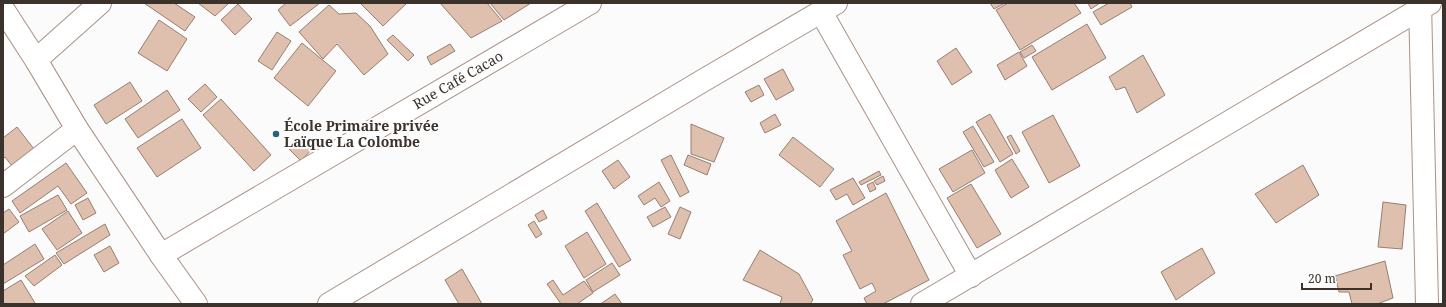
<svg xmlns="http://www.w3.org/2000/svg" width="1446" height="307" font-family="'Noto Serif',serif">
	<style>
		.building { fill: #dfbfae; stroke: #967f71 }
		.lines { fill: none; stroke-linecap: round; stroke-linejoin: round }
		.street-casing { stroke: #aa9285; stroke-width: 24 }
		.street { stroke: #fff; stroke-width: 22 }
		.poi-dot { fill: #29617b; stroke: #fbfbfb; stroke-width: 1.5 }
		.labels { text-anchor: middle; stroke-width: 4; stroke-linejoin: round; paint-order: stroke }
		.street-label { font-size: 14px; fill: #3c322c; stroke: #fbfbfb }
		.poi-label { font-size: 14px; font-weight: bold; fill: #3c322c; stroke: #fbfbfb; text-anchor: start }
	</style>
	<rect width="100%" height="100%" fill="#fbfbfb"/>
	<g class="building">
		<path d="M144,3H174L195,17L185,31Z"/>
		<path d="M198,3H229L215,16Z"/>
		<path d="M286,3H320L290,26L278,10Z"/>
		<path d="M360,3H407L383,26Z"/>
		<path d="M440,3H487L502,21L471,38Z"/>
		<path d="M490,3H531L504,20Z"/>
		<path d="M990,3H1005L994,9Z"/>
		<path d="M1008,3H1074L1081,13L1020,50L996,10Z"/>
		<path d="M1088,3H1100L1091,9Z"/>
		<path d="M1109,3H1130L1132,7L1101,25L1093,12Z"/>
		<path d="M238,4L252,19L235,35L221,20Z"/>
		<path d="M329,5L339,14L356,13L370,26L388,54L364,75L337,44L323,59L299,32Z"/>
		<path d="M159,20L187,39L167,71L138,53Z"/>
		<path d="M1087,24L1106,58L1052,90L1032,57Z"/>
		<path d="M277,32L291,41L272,70L258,61Z"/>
		<path d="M393,35L414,55L408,61L387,40Z"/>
		<path d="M302,43L336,71L308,106L274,78Z"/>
		<path d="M450,44L455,51L431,65L427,57Z"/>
		<path d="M1032,45L1036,51L1024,58L1020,52Z"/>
		<path d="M956,48L972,72L952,85L937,61Z"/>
		<path d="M1019,52L1027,66L1005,80L997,65Z"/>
		<path d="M1143,55L1165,95L1137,113L1125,87L1116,90L1109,77Z"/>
		<path d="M783,69L794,90L776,100L764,79Z"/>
		<path d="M130,82L142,101L106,124L94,105Z"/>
		<path d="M205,84L217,97L201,112L188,99Z"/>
		<path d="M759,85L764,95L751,102L745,92Z"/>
		<path d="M167,90L180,110L138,138L125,119Z"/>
		<path d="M221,99L271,155L254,171L203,115Z"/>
		<path d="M775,114L781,125L765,133L760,123Z"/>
		<path d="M990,114L1013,154L1000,162L976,122Z"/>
		<path d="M1053,115L1080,166L1049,183L1022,132Z"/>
		<path d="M182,119L201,148L157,177L137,148Z"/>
		<path d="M691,124L724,138L714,162L691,154Z"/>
		<path d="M973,126L994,162L984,167L963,132Z"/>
		<path d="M17,127L34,149L12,166L5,157L3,158V138Z"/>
		<path d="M1011,135L1020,151L1016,154L1007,137Z"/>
		<path d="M301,137L313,148L301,161L289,149Z"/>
		<path d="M793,137L834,169L820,187L779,155Z"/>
		<path d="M972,150L985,173L953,192L939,169Z"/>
		<path d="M671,155L689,192L680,197L661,160Z"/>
		<path d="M688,155L711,164L707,175L684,165Z"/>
		<path d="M1012,159L1029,187L1011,198L995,170Z"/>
		<path d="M618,160L630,177L614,189L602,171Z"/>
		<path d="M66,163L87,193L71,204L58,186L20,213L12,201Z"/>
		<path d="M1303,165L1319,195L1276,223L1255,194Z"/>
		<path d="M879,171L881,175L861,185L859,182Z"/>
		<path d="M883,176L885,181L877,185L874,181Z"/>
		<path d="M853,178L865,198L853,205L847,194L836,200L830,190Z"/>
		<path d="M659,182L670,201L661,207L655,198L644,205L638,196Z"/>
		<path d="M873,182L876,189L870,192L867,185Z"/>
		<path d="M971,184L1001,234L977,248L947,198Z"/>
		<path d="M886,193L929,280L883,304H867L864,298L876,291L872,283L860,289L843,255L852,251L836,221Z"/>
		<path d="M58,195L67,210L29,232L20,216Z"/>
		<path d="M88,198L96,213L83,220L75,205Z"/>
		<path d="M1383,202L1406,205L1402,249L1378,247Z"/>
		<path d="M597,203L631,260L619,267L585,211Z"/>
		<path d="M665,207L671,217L653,227L647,217Z"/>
		<path d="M680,207L691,212L680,239L668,234Z"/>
		<path d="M9,209L19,222L3,234V213Z"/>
		<path d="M543,210L547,218L539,222L535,215Z"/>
		<path d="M68,211L82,233L57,250L42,229Z"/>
		<path d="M534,221L542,234L536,238L528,225Z"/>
		<path d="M105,224L110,235L64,264L56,253Z"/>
		<path d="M587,232L606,264L584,278L565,246Z"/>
		<path d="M35,244L44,259L3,284V265Z"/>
		<path d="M110,246L119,263L104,272L94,255Z"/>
		<path d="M1202,248L1215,273L1176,300L1161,272Z"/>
		<path d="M760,250L799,274L813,300L810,304H780L782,297L743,280Z"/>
		<path d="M55,255L62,265L34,286L25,276Z"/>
		<path d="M1385,261L1393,298L1377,304H1352L1349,292H1339L1335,276Z"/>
		<path d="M612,263L620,275L593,292L586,280Z"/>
		<path d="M462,269L482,304H459L445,280Z"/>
		<path d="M21,280L35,303L33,304H3V291Z"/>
		<path d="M553,280L563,295L584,281L593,293L577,304H561L547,284Z"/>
		<path d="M615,294L622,304H602V303Z"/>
	</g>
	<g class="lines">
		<g class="street-casing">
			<g id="street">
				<path d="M1420,3L1427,304"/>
				<path d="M3,9L36,60L77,129L161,255L196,304"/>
				<path d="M821,12L971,276"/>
				<path d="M36,60L100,3"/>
				<path d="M3,186L77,129"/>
				<path d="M161,255L590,3"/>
				<path d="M329,304L704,80L836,3"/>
				<path d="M922,304L1430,3"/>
			</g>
		</g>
		<use href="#street" class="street"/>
	</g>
	<circle class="poi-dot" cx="276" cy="134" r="4"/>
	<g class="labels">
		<g class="street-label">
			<text transform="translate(458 80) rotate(-30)" y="5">Rue Café Cacao</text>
		</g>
		<g class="poi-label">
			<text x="284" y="131">École Primaire privée<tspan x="284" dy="16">Laïque La Colombe</tspan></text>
		</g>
	</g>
	<rect width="1446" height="307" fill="none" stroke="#3c322c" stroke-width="8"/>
	<path d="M1302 283v6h69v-6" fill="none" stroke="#3c322c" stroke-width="2"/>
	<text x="1308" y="283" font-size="12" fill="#3c322c" stroke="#fbfbfb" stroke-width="3" paint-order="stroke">20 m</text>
</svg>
